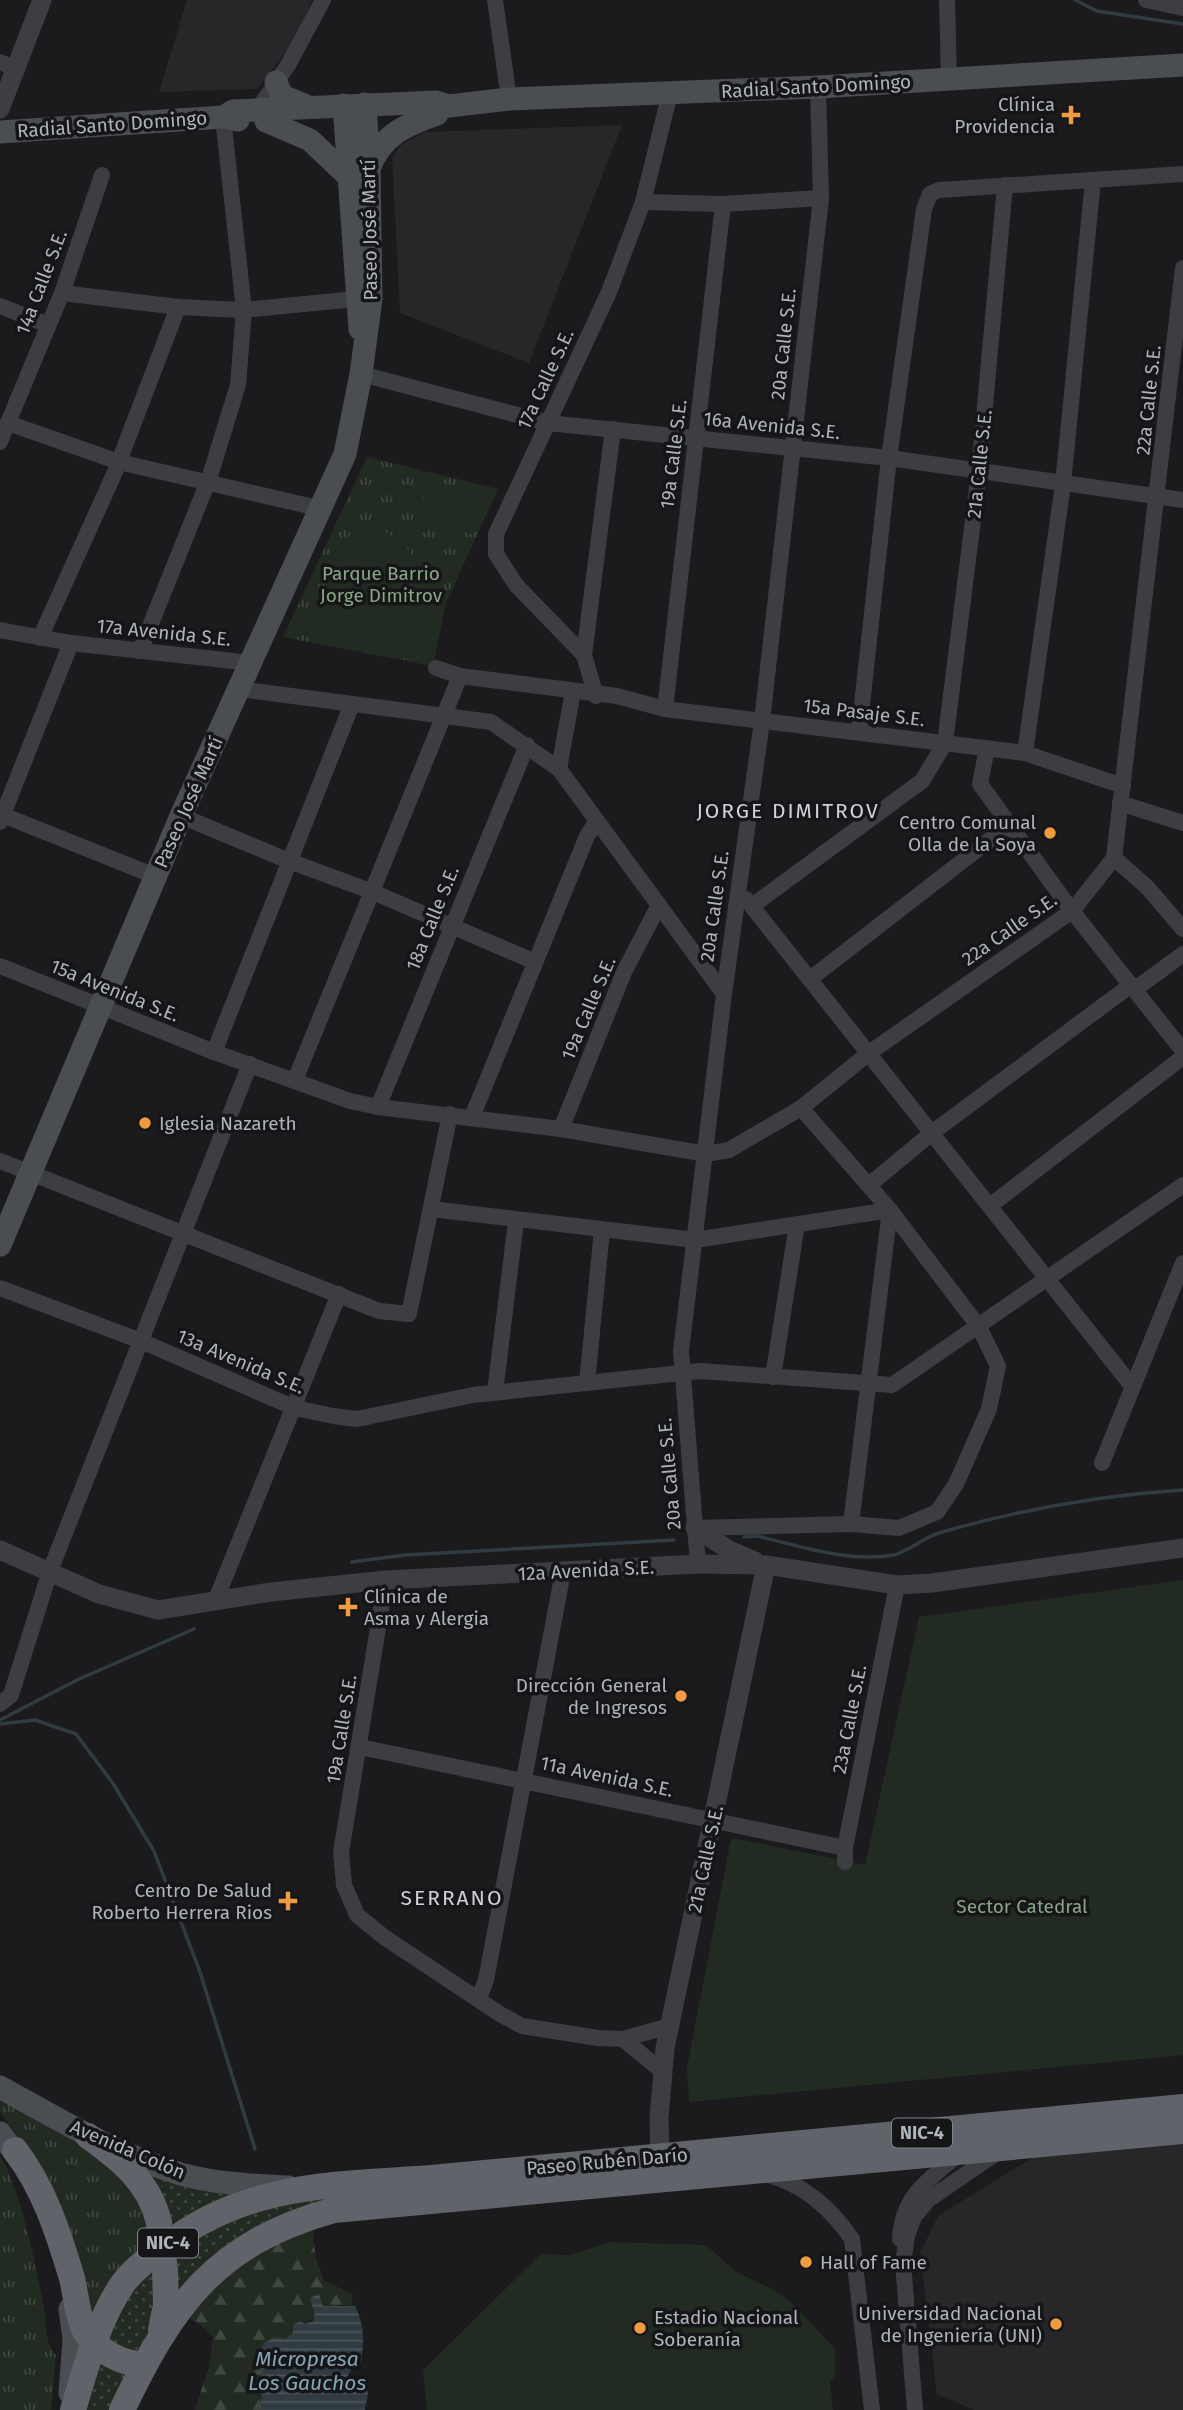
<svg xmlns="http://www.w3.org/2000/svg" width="1183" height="2410" font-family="'Fira Sans',sans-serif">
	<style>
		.built { fill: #27272a }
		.grass { fill: url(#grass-dots) }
		.forest { fill: url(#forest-firs) }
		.park { fill: url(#park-tufts) }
		.garden { fill: #222b22 }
		.water { fill: url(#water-rules) }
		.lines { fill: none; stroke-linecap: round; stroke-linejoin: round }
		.stream { stroke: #303c41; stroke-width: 3.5 }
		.minor { stroke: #3c3e42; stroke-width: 16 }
		.tertiary { stroke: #3c3e42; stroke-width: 19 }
		.secondary { stroke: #4a4d52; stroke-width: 23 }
		.trunk { stroke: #60646a; stroke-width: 26 }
		.trunk-bridge { stroke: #60646a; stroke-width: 26 }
		.poi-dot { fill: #ef9b40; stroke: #161618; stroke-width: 2.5 }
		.labels { text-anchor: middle; stroke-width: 7; stroke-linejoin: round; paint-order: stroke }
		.shield { fill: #161618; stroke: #80858b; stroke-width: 2 }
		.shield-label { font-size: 18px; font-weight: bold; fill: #aeb4bc }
		.street-label { font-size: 19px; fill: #aeb4bc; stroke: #161618 }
		.poi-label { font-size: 19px; fill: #aeb4bc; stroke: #161618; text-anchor: end }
		.park-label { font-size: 19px; fill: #88a685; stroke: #161618 }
		.neighbourhood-label { font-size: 21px; letter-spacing: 2px; fill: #ced2d8; stroke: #161618 }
		.water-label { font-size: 21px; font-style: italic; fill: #86a6b6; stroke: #161618 }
	</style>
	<defs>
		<pattern id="grass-dots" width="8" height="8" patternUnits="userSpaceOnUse" patternTransform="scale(1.75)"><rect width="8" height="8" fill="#222b22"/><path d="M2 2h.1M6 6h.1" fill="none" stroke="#404740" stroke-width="1.8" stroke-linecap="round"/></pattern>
		<pattern id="forest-firs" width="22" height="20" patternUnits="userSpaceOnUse" patternTransform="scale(1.75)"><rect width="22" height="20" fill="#222b22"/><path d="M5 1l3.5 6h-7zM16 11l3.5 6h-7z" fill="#404740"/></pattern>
		<pattern id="park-tufts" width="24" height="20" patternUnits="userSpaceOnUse" patternTransform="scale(1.75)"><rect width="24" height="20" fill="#222b22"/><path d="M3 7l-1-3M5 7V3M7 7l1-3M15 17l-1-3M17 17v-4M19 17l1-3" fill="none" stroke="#404740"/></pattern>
		<pattern id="water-rules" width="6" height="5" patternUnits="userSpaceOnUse" patternTransform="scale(1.75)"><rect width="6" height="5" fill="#303c41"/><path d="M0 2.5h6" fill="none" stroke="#4b565a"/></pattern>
	</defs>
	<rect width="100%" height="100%" fill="#1b1b1d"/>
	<g class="built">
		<path d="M187,0H312L297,38L257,89L159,92Z"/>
		<path d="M622,125L529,363L400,313L392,157L402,144L425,132Z"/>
		<path d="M1183,2142V2410H974L937,2394L920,2253L938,2216L1035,2156Z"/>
	</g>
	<g class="grass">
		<path d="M161,2172L261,2192L165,2236L143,2176Z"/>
		<path d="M410,2188L335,2206L170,2312L167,2249L255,2205Z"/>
		<path d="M152,2261L160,2288L144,2355L109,2347L105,2330Z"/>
		<path d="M93,2361L128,2369L114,2410H82Z"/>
	</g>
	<path class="forest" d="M311,2217L316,2259L324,2281L353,2294L351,2305L323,2306L310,2299L315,2316L286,2339L274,2337L264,2343L257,2361L262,2371L261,2410H195L209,2366L213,2337L198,2323L175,2312Z"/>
	<g class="park">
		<path d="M367,457L498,489L446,603L433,666L283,637Z"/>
		<path d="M0,2094L102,2153L141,2195L151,2246L93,2334L33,2158L0,2112Z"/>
		<path d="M0,2156C20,2186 37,2271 44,2308C47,2325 44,2342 56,2355L51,2410H0Z"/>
	</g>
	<g class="garden">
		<path d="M428,480L482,493L472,534L418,521Z"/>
		<path d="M357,518C424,542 446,596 431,663L324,644L314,616Z"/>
		<path d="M1183,1580V2055L689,2102L687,2068L730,1843L733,1838L865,1865L919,1617Z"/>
		<path d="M610,2242L706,2245L736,2272L774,2290L791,2302L835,2349V2379L830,2380L833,2410H427L423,2370L541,2254L570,2255Z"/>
	</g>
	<path class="water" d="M319,2294L323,2306H355C365,2325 365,2349 359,2368H352L345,2381L351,2387L363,2383C372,2393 366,2398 365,2410H261L262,2371L257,2361L264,2343L274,2337L286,2339L293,2332V2325L300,2321L305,2324L313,2321L315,2316L310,2298Z"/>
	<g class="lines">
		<g class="stream">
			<path d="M1075,0L1097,11L1183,24"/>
			<path d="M744,1537L757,1536C800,1546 849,1563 894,1555C910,1551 925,1536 942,1532C1019,1510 1103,1495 1183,1490"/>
			<path d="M352,1562L405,1555L674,1540"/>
			<path d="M0,1720L79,1679L194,1629"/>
			<path d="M0,1724L35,1720L76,1734L112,1782L154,1851L200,1972L255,2149"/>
		</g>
		<g class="minor">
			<path d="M495,0L509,99"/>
			<path d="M947,0L949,79"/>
			<path d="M1146,0L1183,8"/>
			<path d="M0,62L16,69"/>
			<path d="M258,109L288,65L323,0"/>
			<path d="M643,202L723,204L821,198"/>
			<path d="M62,293L178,307L244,310L355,299"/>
			<path d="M0,306L48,325"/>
			<path d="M361,374L548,423L889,458L1183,500"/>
			<path d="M8,423L119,462L322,509"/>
			<path d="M0,442L62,293L102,175"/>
			<path d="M0,630L71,643L251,663"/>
			<path d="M40,638L115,472L178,307"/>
			<path d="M140,651L209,479L238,385L244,310L223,117"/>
			<path d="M584,655L516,585L496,554V534L609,292L643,202L670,93"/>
			<path d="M436,668L460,676L617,696L665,709L1025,753L1123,786"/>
			<path d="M239,689L491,722L559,769L724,994"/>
			<path d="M596,696L584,655L613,429"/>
			<path d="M665,709L723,204"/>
			<path d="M859,732L889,458L924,209L930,194L939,190L1183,174"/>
			<path d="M987,748L980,784L1072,911L1183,1051"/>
			<path d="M1025,753L1063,484L1093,180"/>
			<path d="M559,769L573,691"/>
			<path d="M1120,803L1183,823"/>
			<path d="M0,814L155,876"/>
			<path d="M181,816L289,861L373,892L535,962"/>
			<path d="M0,822L71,643"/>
			<path d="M1114,858L1147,887L1183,929"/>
			<path d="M746,899L1132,1386"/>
			<path d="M752,906L922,781L945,743L979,472L1005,185"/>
			<path d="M0,966L214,1052L350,1101L378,1107L561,1129L706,1154L729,1150L801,1108L869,1053L1072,911L1114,858L1183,268"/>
			<path d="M810,979L1009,825"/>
			<path d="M1134,990L1183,954"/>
			<path d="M214,1052L352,704"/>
			<path d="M295,1080L460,676"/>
			<path d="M378,1107L527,745"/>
			<path d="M472,1117L587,836L597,821"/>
			<path d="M561,1129L624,972L659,905"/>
			<path d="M0,1161L379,1311L409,1314L450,1114"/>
			<path d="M869,1185L933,1132L1131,985"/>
			<path d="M991,1205L1183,1057"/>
			<path d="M431,1209L695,1240L890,1210"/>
			<path d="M0,1288L141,1341L295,1408L333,1416L357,1419L473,1395L700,1371L892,1385L1183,1185"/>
			<path d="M773,1377L797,1224"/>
			<path d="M587,1383L602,1230"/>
			<path d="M495,1392L516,1221"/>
			<path d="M1102,1463L1183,1263"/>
			<path d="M851,1524L890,1210"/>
			<path d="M695,1528L851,1524L899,1528L937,1512L956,1484L989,1409L998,1366L979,1327L890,1210L801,1108"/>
			<path d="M698,1564L681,1351L724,994L762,721L821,198L818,87"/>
			<path d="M386,1580L341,1852L344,1885L357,1915L384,1937L500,2014L522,2026L598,2038L623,2039L669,2026"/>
			<path d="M215,1602L339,1294"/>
			<path d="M0,1704L11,1695L50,1571L250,1064"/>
			<path d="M360,1747L845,1848"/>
			<path d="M845,1862V1848L897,1585"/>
			<path d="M479,1998L486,1980L563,1572"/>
			<path d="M623,2039L663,2072"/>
			<path d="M769,2175C805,2185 832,2210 852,2239L872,2410"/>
			<path d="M900,2239C902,2195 929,2180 960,2153"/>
			<path d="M915,2410L903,2263L907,2236L914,2217L928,2200L998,2152"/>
		</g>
		<g class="tertiary">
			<path d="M0,109L42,0"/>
			<path d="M695,1528L729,1550L755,1561"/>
			<path d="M0,1550L99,1594L158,1610L271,1592L386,1580L698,1564L766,1565L897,1585L932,1583L1183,1548"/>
			<path d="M660,2155L659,2118L665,2048L766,1565"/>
		</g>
		<g class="secondary">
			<path d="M276,82L282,96L304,105"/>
			<path d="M344,105L360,329"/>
			<path d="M223,117L233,111L436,102L449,106L509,99L818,87L1183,65"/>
			<path d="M266,121L310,140L348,176"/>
			<path d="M0,132L223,117L238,120"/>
			<path d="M369,168C382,135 405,125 437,114"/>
			<path d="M0,1245L181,816L345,454L361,374L371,299L369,168L365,104"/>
			<path d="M0,2087C58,2119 117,2155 181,2174C216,2184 253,2185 288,2187"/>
			<path d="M0,2133L23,2164"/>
			<path d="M70,2393L74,2339L70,2309"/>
		</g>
		<g class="trunk">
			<path d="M88,2136C120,2159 150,2182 159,2223"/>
			<path d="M15,2150C44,2188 58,2232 72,2278C76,2295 77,2315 85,2331C96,2350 123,2365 144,2364"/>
			<path d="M161,2330L166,2305L165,2271"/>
			<path d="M73,2410C86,2367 98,2319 124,2282C136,2267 152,2255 168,2244C247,2183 335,2185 431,2178L1183,2107"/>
			<path d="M122,2410C173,2304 215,2243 334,2210L1183,2131"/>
		</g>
		<path class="trunk-bridge" d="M159,2223L165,2271"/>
	</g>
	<g class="poi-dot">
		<path d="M1067.5 104.5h7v7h7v7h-7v7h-7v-7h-7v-7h7z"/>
		<circle cx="1050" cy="833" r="7"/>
		<circle cx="145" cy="1123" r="7"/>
		<path d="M344.5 1596.5h7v7h7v7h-7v7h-7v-7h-7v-7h7z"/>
		<circle cx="681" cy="1696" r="7"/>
		<path d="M284.5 1890.5h7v7h7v7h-7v7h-7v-7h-7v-7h7z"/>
		<circle cx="806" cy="2262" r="7"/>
		<circle cx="1056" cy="2324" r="7"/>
		<circle cx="640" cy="2328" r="7"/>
	</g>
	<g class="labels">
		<g class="shield">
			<rect x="892" y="2118.5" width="60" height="29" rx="5"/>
			<rect x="138" y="2228.5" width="60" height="29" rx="5"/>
		</g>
		<g class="shield-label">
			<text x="922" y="2139">NIC-4</text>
			<text x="168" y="2249">NIC-4</text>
		</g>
		<g class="street-label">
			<text transform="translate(816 86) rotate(-3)" y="7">Radial Santo Domingo</text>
			<text transform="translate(112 124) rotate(-4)" y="7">Radial Santo Domingo</text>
			<text transform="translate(369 230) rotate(-91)" y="7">Paseo José Martí</text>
			<text transform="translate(41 282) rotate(-69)" y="7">14a Calle S.E.</text>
			<text transform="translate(783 344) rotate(-84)" y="7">20a Calle S.E.</text>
			<text transform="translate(545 379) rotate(-65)" y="7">17a Calle S.E.</text>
			<text transform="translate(1148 400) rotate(-84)" y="7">22a Calle S.E.</text>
			<text transform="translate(772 425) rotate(6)" y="7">16a Avenida S.E.</text>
			<text transform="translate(673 454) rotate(-83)" y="7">19a Calle S.E.</text>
			<text transform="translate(979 464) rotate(-84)" y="7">21a Calle S.E.</text>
			<text transform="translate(164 632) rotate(6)" y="7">17a Avenida S.E.</text>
			<text transform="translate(864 712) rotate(7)" y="7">15a Pasaje S.E.</text>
			<text transform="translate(188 802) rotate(-66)" y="7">Paseo José Martí</text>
			<text transform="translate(714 906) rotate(-82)" y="7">20a Calle S.E.</text>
			<text transform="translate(432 918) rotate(-68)" y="7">18a Calle S.E.</text>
			<text transform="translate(1009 929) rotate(-35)" y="7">22a Calle S.E.</text>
			<text transform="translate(115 990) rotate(22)" y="7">15a Avenida S.E.</text>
			<text transform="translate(588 1008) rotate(-67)" y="7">19a Calle S.E.</text>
			<text transform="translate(241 1361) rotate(23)" y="7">13a Avenida S.E.</text>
			<text transform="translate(669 1474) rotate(-95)" y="7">20a Calle S.E.</text>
			<text transform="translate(586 1570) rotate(-3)" y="7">12a Avenida S.E.</text>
			<text transform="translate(849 1719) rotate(-79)" y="7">23a Calle S.E.</text>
			<text transform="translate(341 1729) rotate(-81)" y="7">19a Calle S.E.</text>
			<text transform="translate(607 1776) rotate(12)" y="7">11a Avenida S.E.</text>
			<text transform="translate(705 1859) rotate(-78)" y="7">21a Calle S.E.</text>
			<text transform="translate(128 2149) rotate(23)" y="7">Avenida Colón</text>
			<text transform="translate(607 2161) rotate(-5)" y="7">Paseo Rubén Darío</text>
		</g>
		<g class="poi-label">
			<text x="1055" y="111">Clínica<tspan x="1055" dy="22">Providencia</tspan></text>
			<text x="1036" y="829">Centro Comunal<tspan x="1036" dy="22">Olla de la Soya</tspan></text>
			<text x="159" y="1130" text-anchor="start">Iglesia Nazareth</text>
			<text x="364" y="1603" text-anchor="start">Clínica de<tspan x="364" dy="22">Asma y Alergia</tspan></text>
			<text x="667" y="1692">Dirección General<tspan x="667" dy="22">de Ingresos</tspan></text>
			<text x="272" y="1897">Centro De Salud<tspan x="272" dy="22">Roberto Herrera Rios</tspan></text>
			<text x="820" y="2269" text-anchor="start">Hall of Fame</text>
			<text x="1042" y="2320">Universidad Nacional<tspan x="1042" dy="22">de Ingeniería (UNI)</tspan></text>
			<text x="654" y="2324" text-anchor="start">Estadio Nacional<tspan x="654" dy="22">Soberanía</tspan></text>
		</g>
		<g class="park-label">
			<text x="381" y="580">Parque Barrio<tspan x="381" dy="22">Jorge Dimitrov</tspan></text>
			<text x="1022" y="1913">Sector Catedral</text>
		</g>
		<g class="neighbourhood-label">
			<text x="788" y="818">JORGE DIMITROV</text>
			<text x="452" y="1905">SERRANO</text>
		</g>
		<g class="water-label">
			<text x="307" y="2366">Micropresa<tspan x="307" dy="24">Los Gauchos</tspan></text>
		</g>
	</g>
</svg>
